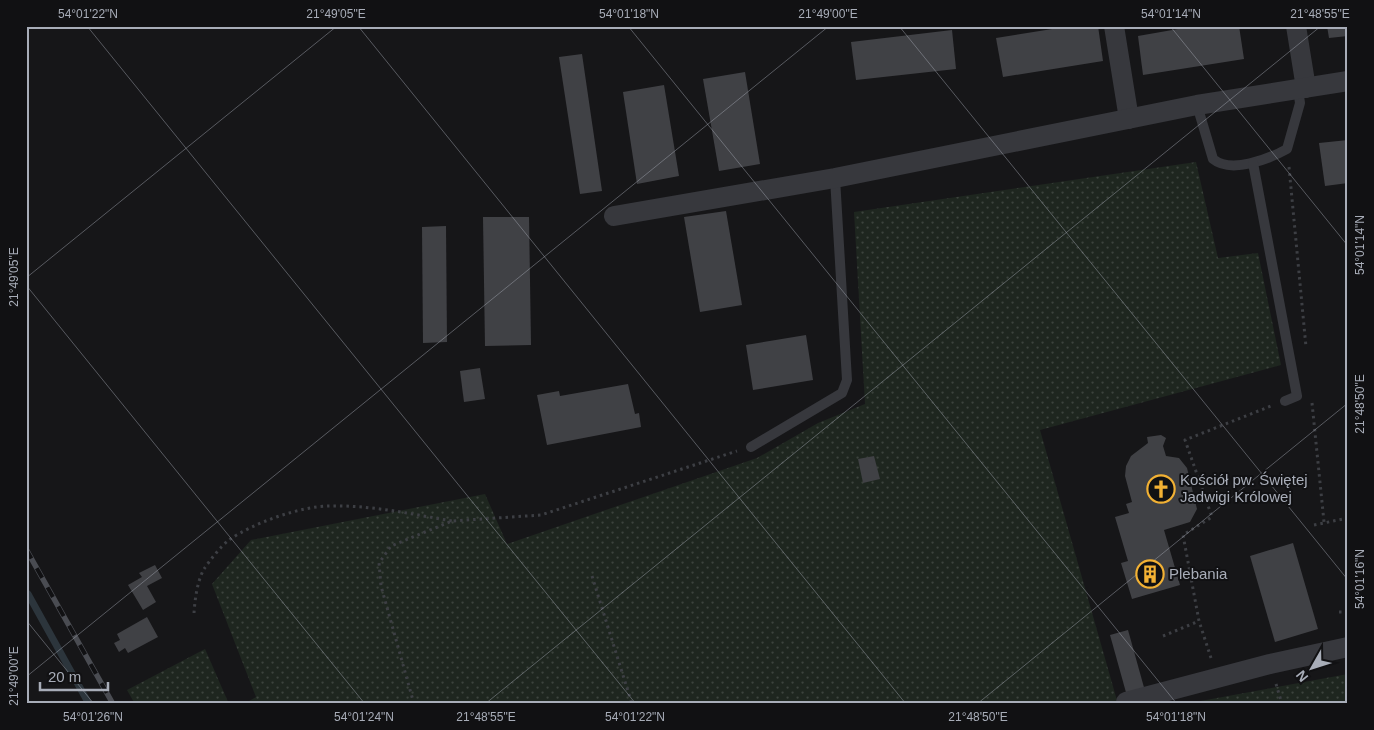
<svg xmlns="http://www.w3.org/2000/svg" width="1374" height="730" font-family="Arial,sans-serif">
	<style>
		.garden { fill: url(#garden-dots) }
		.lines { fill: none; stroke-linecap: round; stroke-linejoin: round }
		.stream { stroke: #2c353c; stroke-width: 7 }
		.building { fill: #404145 }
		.path { stroke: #3d3f44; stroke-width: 3; stroke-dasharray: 2.5 4; stroke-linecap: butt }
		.lane { stroke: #37383d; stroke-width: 10 }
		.street { stroke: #37383d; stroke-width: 20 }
		.rail-casing { stroke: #4a4c52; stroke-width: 5.5 }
		.rail { stroke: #111113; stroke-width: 4; stroke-dasharray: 11; stroke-linecap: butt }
		.ticks { fill: none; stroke: #a8adb8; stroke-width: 1; stroke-opacity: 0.45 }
		.labels { text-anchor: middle; stroke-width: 4; stroke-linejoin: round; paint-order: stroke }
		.poi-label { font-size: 15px; fill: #a8adb8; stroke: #111113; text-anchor: start }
		.neatline { fill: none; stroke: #a8adb8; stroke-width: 2 }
		.ticks-label { font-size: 12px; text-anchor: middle; fill: #a8adb8 }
	</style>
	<defs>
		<pattern id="garden-dots" width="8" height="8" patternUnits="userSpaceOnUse" patternTransform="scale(1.25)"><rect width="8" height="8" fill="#1e261f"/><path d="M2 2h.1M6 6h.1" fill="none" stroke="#3c433d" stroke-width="1.8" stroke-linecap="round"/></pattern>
	</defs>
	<rect width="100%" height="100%" fill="#161618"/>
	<g class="garden">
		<path d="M1196,162L1218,258L1258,253L1281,365L1040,430L1118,704H244L256,697L212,584L251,540L485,494L507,544L757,458L818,423L865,404L854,212Z"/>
		<path d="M205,649L229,704H135L127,690Z"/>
		<path d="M1348,674V704H1184Z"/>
	</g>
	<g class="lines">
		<path class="stream" d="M28,594L89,704"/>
	</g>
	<g class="building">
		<path d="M1071,26H1098L1103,61L1003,77L996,38Z"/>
		<path d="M1195,26H1239L1244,59L1143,75L1138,36Z"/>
		<path d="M1327,26H1348V36L1329,38Z"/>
		<path d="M952,30L956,69L856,80L851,42Z"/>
		<path d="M582,54L602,191L580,194L559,57Z"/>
		<path d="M745,72L760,164L719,171L703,79Z"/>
		<path d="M664,85L679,176L637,184L623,92Z"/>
		<path d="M1348,140V183L1325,186L1319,143Z"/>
		<path d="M726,211L742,305L700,312L684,217Z"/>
		<path d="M483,217H529L531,345L485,346Z"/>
		<path d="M446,226L447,342L423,343L422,227Z"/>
		<path d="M806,335L813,380L753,390L746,345Z"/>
		<path d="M480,368L485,399L464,402L460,371Z"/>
		<path d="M628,384L635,414L639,413L641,427L547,445L537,395L559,391L560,396Z"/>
		<path d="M1161,435L1166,438L1163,446L1166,456L1179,458L1187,468L1197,509L1190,522L1164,530L1180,585L1132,599L1121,563L1128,561L1115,517L1129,513L1126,504L1132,502L1125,476L1126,466L1131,456L1148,443L1147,437Z"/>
		<path d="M874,456L880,479L863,483L858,459Z"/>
		<path d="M1293,543L1318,629L1275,642L1250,556Z"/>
		<path d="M155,565L162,578L147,586L156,602L143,610L128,585L142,577L139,573Z"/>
		<path d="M147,617L158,637L128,653L125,648L119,652L114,643L120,640L117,634Z"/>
		<path d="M1128,630L1145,691L1127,696L1110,635Z"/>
	</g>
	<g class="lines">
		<g class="path">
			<path d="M1289,167L1306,347"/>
			<path d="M1312,403L1324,522"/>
			<path d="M1314,525L1348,518"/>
			<path d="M592,576L632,704"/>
			<path d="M1339,612H1348"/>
			<path d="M194,613C195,599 197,582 204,569C210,560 221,546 229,540C253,523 301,506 330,506C371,505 411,514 452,521"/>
			<path d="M1163,636L1199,621"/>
			<path d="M1211,658L1199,621L1183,535L1212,517L1185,440L1271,406"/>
			<path d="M1276,684L1282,704"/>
			<path d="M414,704L381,586L379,563L391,546L452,521L541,515L737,451"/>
		</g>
		<g class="lane">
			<path d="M1197,105L1213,159C1231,174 1269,159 1287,149L1300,103L1298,89"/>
			<path d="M1253,163L1297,396L1285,401"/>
			<path d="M751,447L842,393L847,380L835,178"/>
		</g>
		<g class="street">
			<path d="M1114,26L1129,119"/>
			<path d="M1296,26L1306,88"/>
			<path d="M614,216L835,178L1197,105L1348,81"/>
			<path d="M1126,702L1270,664L1348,647"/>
		</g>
		<g class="rail-casing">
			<path id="rail" d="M26,549L113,704"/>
		</g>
		<use href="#rail" class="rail"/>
	</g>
	<path class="ticks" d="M87,26L636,704M358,26L906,704M628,26L1177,704M899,26L1348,580M1170,26L1348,246M26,278L337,26M26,285L365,704M26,620L94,704M26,677L829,26M485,704L1321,26M977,704L1348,403"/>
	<defs>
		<g id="church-ring" transform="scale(1.4375)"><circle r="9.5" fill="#111113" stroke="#f2b134" stroke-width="1.5"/><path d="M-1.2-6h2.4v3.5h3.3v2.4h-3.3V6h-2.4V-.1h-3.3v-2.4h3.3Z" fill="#f2b134"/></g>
		<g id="building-ring" transform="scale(1.4375)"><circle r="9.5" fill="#111113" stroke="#f2b134" stroke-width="1.5"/><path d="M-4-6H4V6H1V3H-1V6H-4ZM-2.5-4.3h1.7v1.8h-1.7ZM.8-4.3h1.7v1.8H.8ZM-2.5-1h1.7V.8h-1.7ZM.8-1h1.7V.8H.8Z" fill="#f2b134"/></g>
	</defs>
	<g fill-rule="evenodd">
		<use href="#church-ring" x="1161" y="489"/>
		<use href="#building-ring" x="1150" y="574"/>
	</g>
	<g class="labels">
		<g class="poi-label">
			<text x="1180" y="485">Kościół pw. Świętej<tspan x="1180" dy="17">Jadwigi Królowej</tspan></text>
			<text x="1169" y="579">Plebania</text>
		</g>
	</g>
	<rect width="1374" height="730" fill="none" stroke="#111113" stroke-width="55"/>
	<g transform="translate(1312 668) rotate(231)" stroke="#111113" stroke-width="4" paint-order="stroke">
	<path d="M0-4L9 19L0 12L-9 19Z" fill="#a8adb8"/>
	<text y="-8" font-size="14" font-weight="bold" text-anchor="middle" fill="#a8adb8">N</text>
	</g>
	<path d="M40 682v8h68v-8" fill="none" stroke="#a8adb8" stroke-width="2.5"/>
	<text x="48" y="682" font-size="15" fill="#a8adb8" stroke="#111113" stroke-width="4" paint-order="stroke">20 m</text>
	<rect x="28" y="28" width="1318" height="674" class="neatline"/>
	<g class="ticks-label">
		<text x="88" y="18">54°01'22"N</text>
		<text x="336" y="18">21°49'05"E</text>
		<text x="629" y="18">54°01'18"N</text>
		<text x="828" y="18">21°49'00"E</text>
		<text x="1171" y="18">54°01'14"N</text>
		<text x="1320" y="18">21°48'55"E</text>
		<text transform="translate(1360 245) rotate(-90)" y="4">54°01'14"N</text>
		<text transform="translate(14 277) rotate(-90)" y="4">21°49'05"E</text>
		<text transform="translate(1360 404) rotate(-90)" y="4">21°48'50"E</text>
		<text transform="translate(1360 579) rotate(-90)" y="4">54°01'16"N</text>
		<text transform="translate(14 676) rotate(-90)" y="4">21°49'00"E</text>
		<text x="93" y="721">54°01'26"N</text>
		<text x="364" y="721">54°01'24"N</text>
		<text x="486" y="721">21°48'55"E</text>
		<text x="635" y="721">54°01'22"N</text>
		<text x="978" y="721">21°48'50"E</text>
		<text x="1176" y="721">54°01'18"N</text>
	</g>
</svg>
